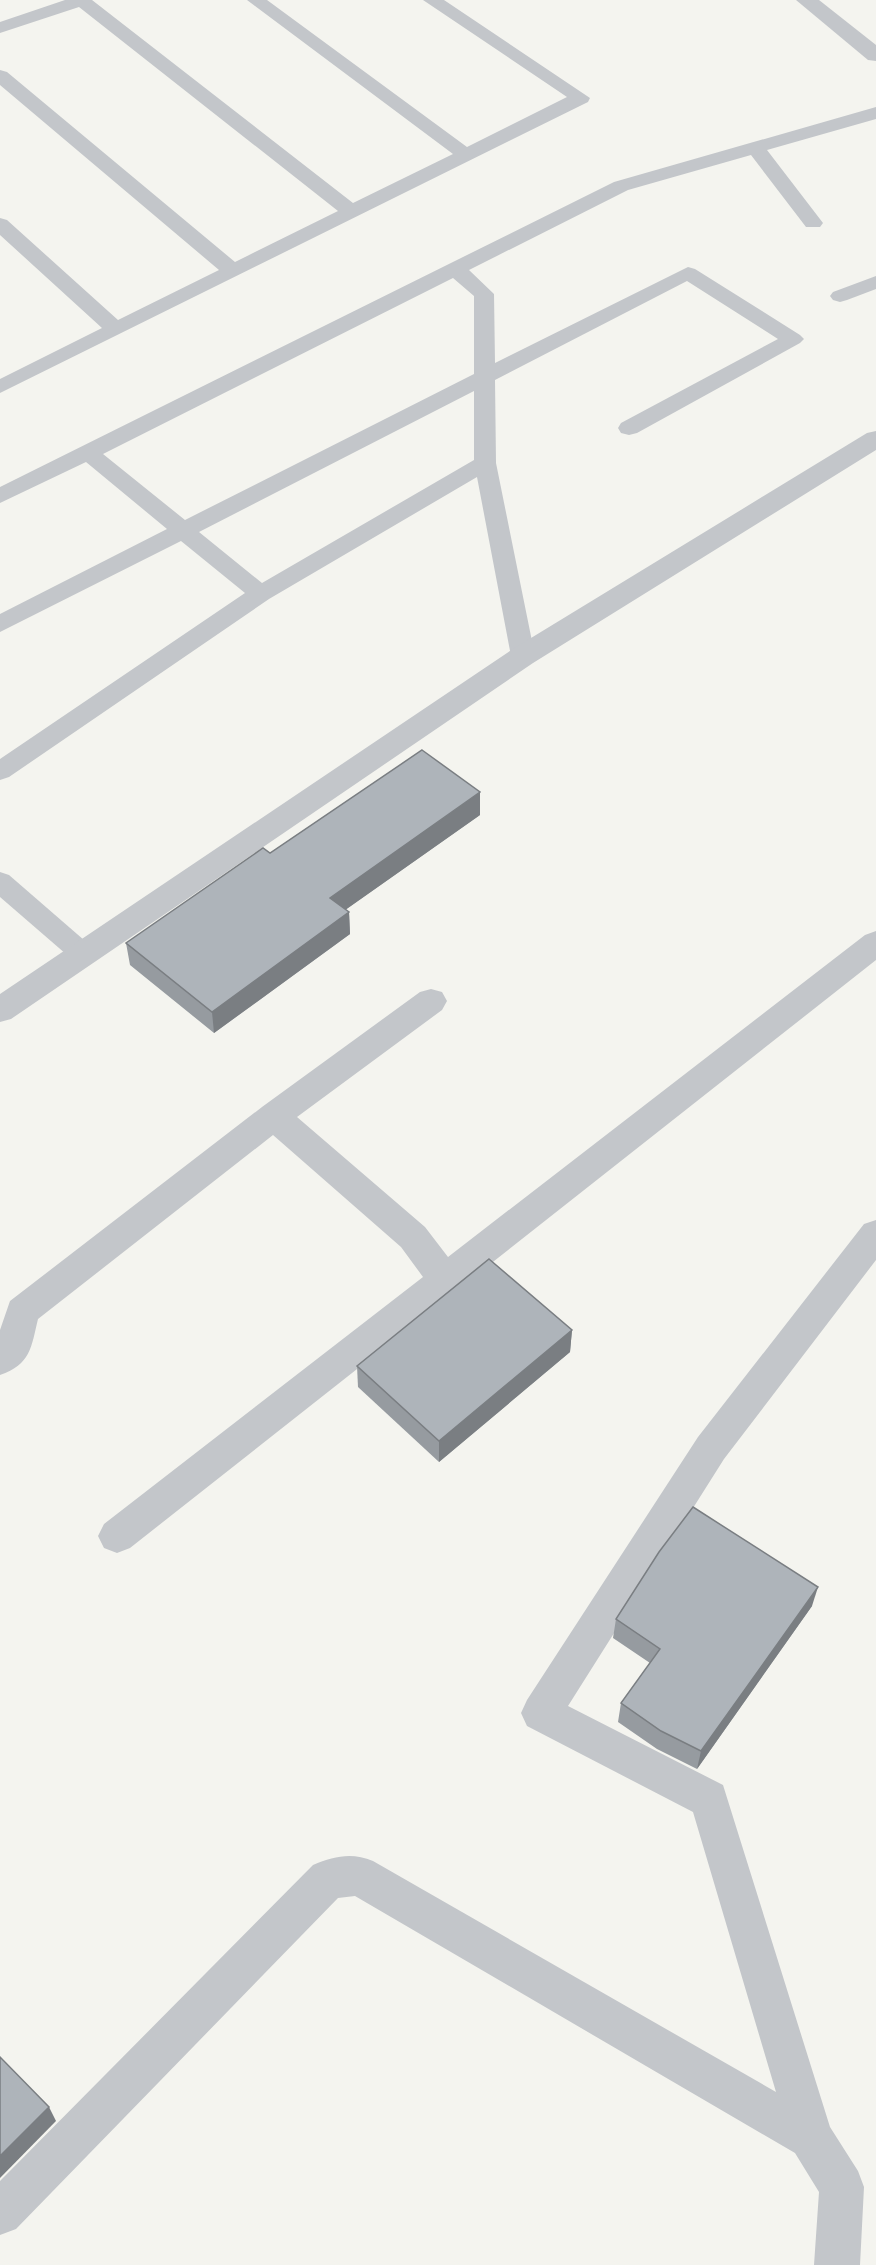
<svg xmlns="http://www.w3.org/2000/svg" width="876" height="2265" font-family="'Exo 2',sans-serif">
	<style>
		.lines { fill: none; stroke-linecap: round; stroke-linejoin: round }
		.service { fill: #c3c6ca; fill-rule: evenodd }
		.minor { fill: #c3c6ca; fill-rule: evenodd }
		.wall { fill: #969ba0 }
		.shaded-wall { fill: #7a7e82 }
		.building { fill: #aeb4ba; stroke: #7a7e82; stroke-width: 1.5 }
	</style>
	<rect width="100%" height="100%" fill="#f4f4ef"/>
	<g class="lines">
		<g class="service">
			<path d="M65,0H92L353,203L453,154L247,0H267L467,147L567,97L423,0H444L590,98L588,102L0,393V379L102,328L0,235V218L7,220L118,320L219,270L0,85V70L7,72L235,262L338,211L79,7L0,33V22Z"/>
			<path d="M876,107V119L767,150L823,223L820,227H806L751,155L628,190L469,270L494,294L495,363L688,267L695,269L800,335L804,339L800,343L637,433L629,435L621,433L618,428L621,423L778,339L687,281L495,380L496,463L535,656L531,662L523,664L515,662L511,656L477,477L269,599L9,777L0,780V759L245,593L181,541L0,632V614L167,529L86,462L0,503V487L614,182ZM453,278L474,296V374L185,520L103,454ZM474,391V460L262,583L199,532Z"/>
			<path d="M876,276V289L847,300L840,302L833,300L830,296L833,292Z"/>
			<path d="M0,872L9,875L92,947L96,954L92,961L83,964L74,961L0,897Z"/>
		</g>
		<g class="minor">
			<path d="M796,0H819L876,45V61L868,60Z"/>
			<path d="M876,431V450L533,663L11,1019L0,1022V994L513,649L867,433Z"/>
			<path d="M876,931V960L130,1548L117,1553L104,1548L98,1536L104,1524L423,1277L401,1247L273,1135L38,1319C31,1348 31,1364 0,1375V1330L10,1301L262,1107L420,992L431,989L442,992L447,1001L442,1010L297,1117L425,1227L448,1257L865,935Z"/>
			<path d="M876,1220V1260L724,1459L568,1706L723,1785L830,2127L858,2171L864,2187L860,2265H814L819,2192L795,2153L355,1896L338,1898L16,2229L0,2235V2181L313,1865C334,1856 352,1852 373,1861L776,2092L693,1812L527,1726L521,1713L527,1700L698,1437L864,1224Z"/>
		</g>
	</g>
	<g class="wall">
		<path d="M480,815L345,910L349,912L350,934L214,1033L130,965L126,943L270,853Z"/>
		<path d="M572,1330L570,1352L439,1462L358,1387L357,1366Z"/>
		<path d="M812,1606L697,1769L657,1749L618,1722L621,1703L650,1663L613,1638L616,1619Z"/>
	</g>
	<g class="shaded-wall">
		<path d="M480,792V815L331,920L330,898Z"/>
		<path d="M349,912L350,934L214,1033L212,1012Z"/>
		<path d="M572,1330L570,1352L439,1462V1441Z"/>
		<path d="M818,1587L812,1606L697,1769L701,1751Z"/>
		<path d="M49,2107L56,2121L0,2178V2156Z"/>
	</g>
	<g class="building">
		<path d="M422,750L480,792L330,898L349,912L212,1012L126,943L263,848L270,853Z"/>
		<path d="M489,1259L572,1330L439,1441L357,1366Z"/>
		<path d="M693,1507L818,1587L701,1751L661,1731L621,1703L660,1649L616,1619L659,1552Z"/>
		<path d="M0,2057L49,2107L0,2156Z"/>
	</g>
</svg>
